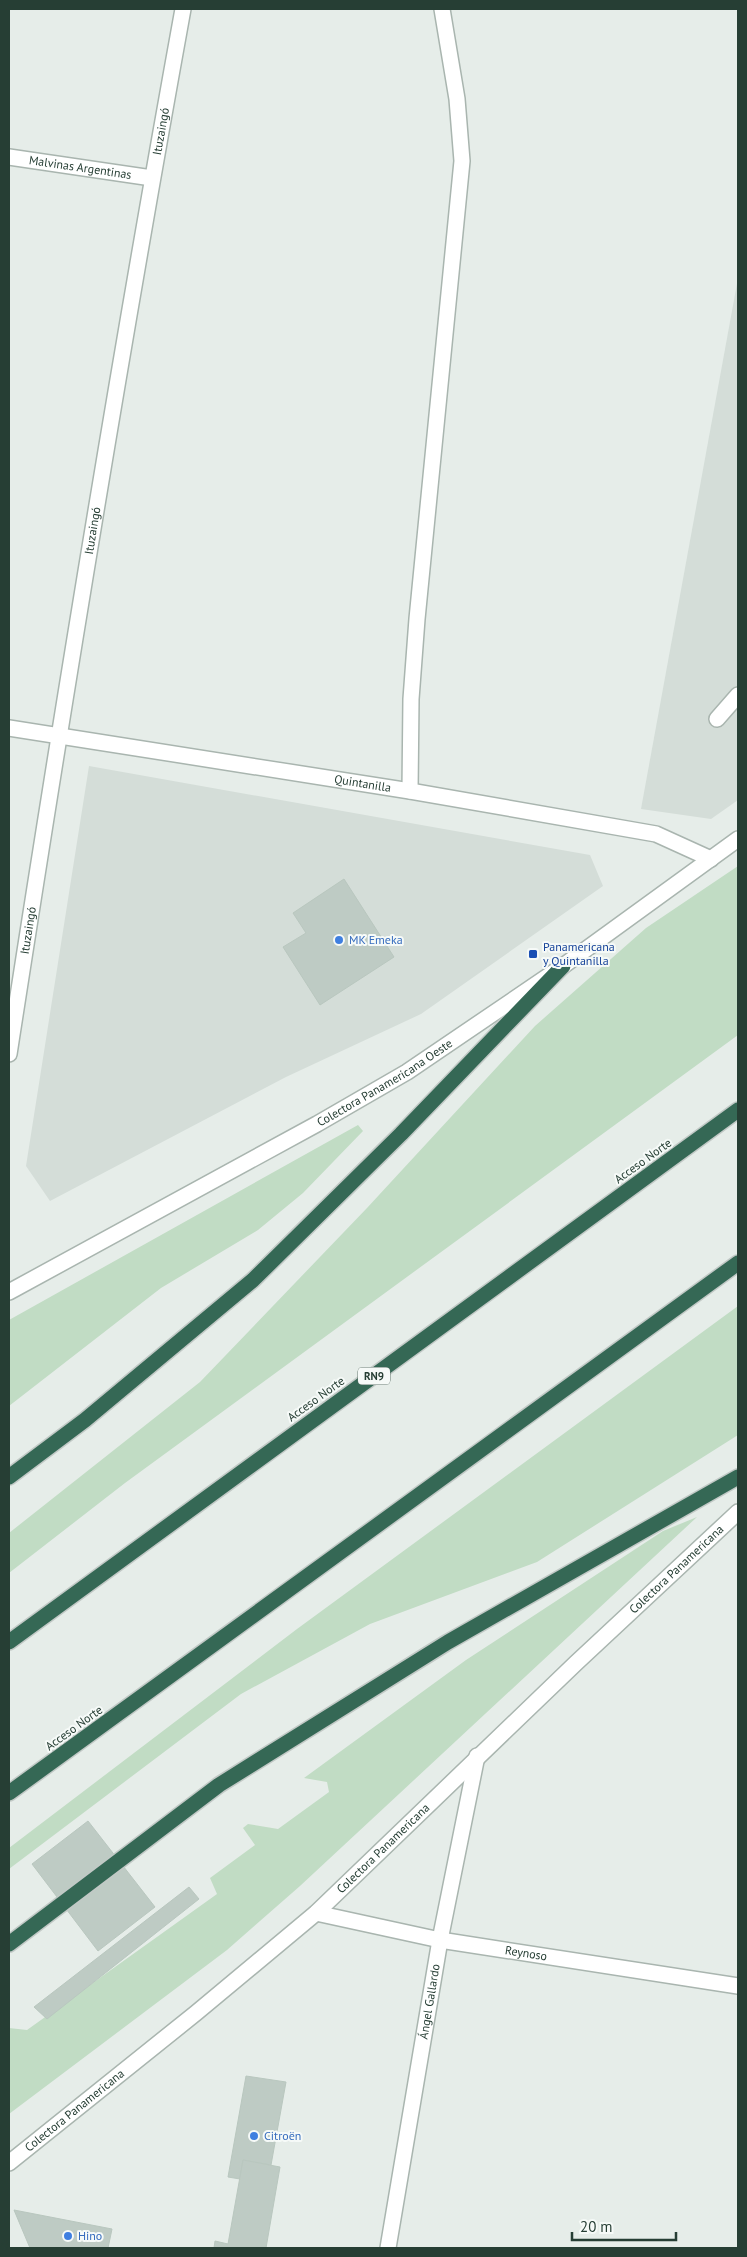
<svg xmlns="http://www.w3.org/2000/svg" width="747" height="2257" font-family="'PT Sans',sans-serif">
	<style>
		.built { fill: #d4ddd8 }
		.green { fill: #c1dcc4 }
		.building { fill: #becbc4; stroke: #b9c7bf }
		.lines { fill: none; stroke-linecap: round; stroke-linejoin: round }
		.minor-casing { stroke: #a9b5af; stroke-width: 18 }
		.highway-casing { stroke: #c2c9c6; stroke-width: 18 }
		.minor { stroke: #fff; stroke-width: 15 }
		.highway { stroke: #356855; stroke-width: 15 }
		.shop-dot { fill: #3f7fe0; stroke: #f6faf8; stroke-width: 2 }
		.transit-dot { fill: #1a4fb4; stroke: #f6faf8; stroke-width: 2 }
		.labels { text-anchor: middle; stroke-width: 4; stroke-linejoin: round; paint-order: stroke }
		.shield { fill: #f6faf8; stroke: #64766f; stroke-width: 1 }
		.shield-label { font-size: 11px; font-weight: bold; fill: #263e34 }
		.street-label { font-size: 12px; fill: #263e34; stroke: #f6faf8 }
		.shop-label { font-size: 12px; fill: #366cbe; stroke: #f6faf8; text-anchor: start }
		.transit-label { font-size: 12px; fill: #164399; stroke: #f6faf8; text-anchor: start }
	</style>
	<rect width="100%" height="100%" fill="#e6ede9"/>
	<g class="built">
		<path d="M738,278V800L711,819L641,809Z"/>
		<path d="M89,766L590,855L603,886L421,1014L286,1077L50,1201L26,1166Z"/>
	</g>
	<g class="green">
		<path d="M738,866V1035L125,1483L9,1573V1533L200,1382L367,1208L535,1026L646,928Z"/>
		<path d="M358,1125L363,1131L303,1193L258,1230L161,1288L9,1406V1320Z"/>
		<path d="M738,1306V1435L537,1562L370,1624L241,1694L9,1869V1848L297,1629Z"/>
		<path d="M697,1517L300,1886L227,1950L9,2114V2028L27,2030L217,1894L210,1878L255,1845L243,1828L248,1824L278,1829L329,1792L327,1782L304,1778L466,1660L663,1531Z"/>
	</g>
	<g class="building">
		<path d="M344,879L394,957L320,1005L283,947L306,933L293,913Z"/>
		<path d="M88,1821L155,1907L98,1951L32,1864Z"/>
		<path d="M189,1887L199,1899L47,2019L34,2007Z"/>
		<path d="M246,2076L286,2082L271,2165L243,2160L240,2179L228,2177Z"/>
		<path d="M243,2160L280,2167L266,2248H214L215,2241L228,2244Z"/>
		<path d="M14,2210L112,2229L108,2248H30Z"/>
	</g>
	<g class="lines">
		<g class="minor-casing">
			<g id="minor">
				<path id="s1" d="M9,157L152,178"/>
				<path d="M717,719L738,695"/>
				<path id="s2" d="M9,728L410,791L656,834L711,859"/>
				<path d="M410,791L411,699L417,619L462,161L457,99L442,9"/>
				<path id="s3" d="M9,1054C63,705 120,356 183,9"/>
				<path id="s4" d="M9,1292L317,1124L407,1072L563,966L738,839"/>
				<path id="s5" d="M316,1913L440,1940L738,1986"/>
				<path id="s6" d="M9,2163L196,2013L316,1913L576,1663L738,1512"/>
				<path id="s7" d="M388,2248L440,1940L477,1756"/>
			</g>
		</g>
		<g class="highway-casing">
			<g id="highway">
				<path d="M9,1477L85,1420L253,1280L401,1134L563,966"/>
				<path d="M9,1642L738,1110"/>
				<path d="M9,1793L738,1263"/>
				<path d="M9,1944L219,1785L448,1642L738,1477"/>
			</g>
		</g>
		<use href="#minor" class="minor"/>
		<use href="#highway" class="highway"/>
	</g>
	<g class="shop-dot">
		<circle cx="339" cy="940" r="5"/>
		<circle cx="254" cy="2136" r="5"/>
		<circle cx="68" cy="2236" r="5"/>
	</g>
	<rect class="transit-dot" x="528" y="949" width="10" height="10" rx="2.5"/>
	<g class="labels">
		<rect class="shield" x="358" y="1367.5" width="32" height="17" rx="4"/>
		<g class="shield-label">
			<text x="374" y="1380">RN9</text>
		</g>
		<g class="street-label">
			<text dy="4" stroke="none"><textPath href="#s3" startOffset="935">Ituzaingó</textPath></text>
			<text dy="4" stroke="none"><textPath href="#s1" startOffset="72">Malvinas Argentinas</textPath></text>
			<text dy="4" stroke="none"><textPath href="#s3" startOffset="530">Ituzaingó</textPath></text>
			<text dy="4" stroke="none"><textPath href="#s2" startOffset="358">Quintanilla</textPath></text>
			<text dy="4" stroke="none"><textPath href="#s3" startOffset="125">Ituzaingó</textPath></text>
			<text dy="4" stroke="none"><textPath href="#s4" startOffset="430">Colectora Panamericana Oeste</textPath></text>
			<text transform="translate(643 1161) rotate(-36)" y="4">Acceso Norte</text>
			<text transform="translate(316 1399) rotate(-36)" y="4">Acceso Norte</text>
			<text dy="4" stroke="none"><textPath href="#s6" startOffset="894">Colectora Panamericana</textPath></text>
			<text transform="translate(74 1728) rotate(-36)" y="4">Acceso Norte</text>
			<text dy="4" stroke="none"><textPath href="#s6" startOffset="489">Colectora Panamericana</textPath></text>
			<text dy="4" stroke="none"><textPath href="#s5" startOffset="214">Reynoso</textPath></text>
			<text dy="4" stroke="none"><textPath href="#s7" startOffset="250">Ángel Gallardo</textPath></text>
			<text dy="4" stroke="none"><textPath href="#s6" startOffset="84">Colectora Panamericana</textPath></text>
		</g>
		<g class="shop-label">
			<text x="349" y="944">MK Emeka</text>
			<text x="264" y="2140">Citroën</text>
			<text x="78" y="2240">Hino</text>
		</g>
		<g class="transit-label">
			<text x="543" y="951">Panamericana<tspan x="543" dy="14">y Quintanilla</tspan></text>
		</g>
	</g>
	<rect width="747" height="2257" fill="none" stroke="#263e34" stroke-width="20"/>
	<path d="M572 2232v8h104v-8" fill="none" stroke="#263e34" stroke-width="2.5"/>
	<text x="580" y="2232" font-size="15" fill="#263e34" stroke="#f6faf8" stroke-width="4" paint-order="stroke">20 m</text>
</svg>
